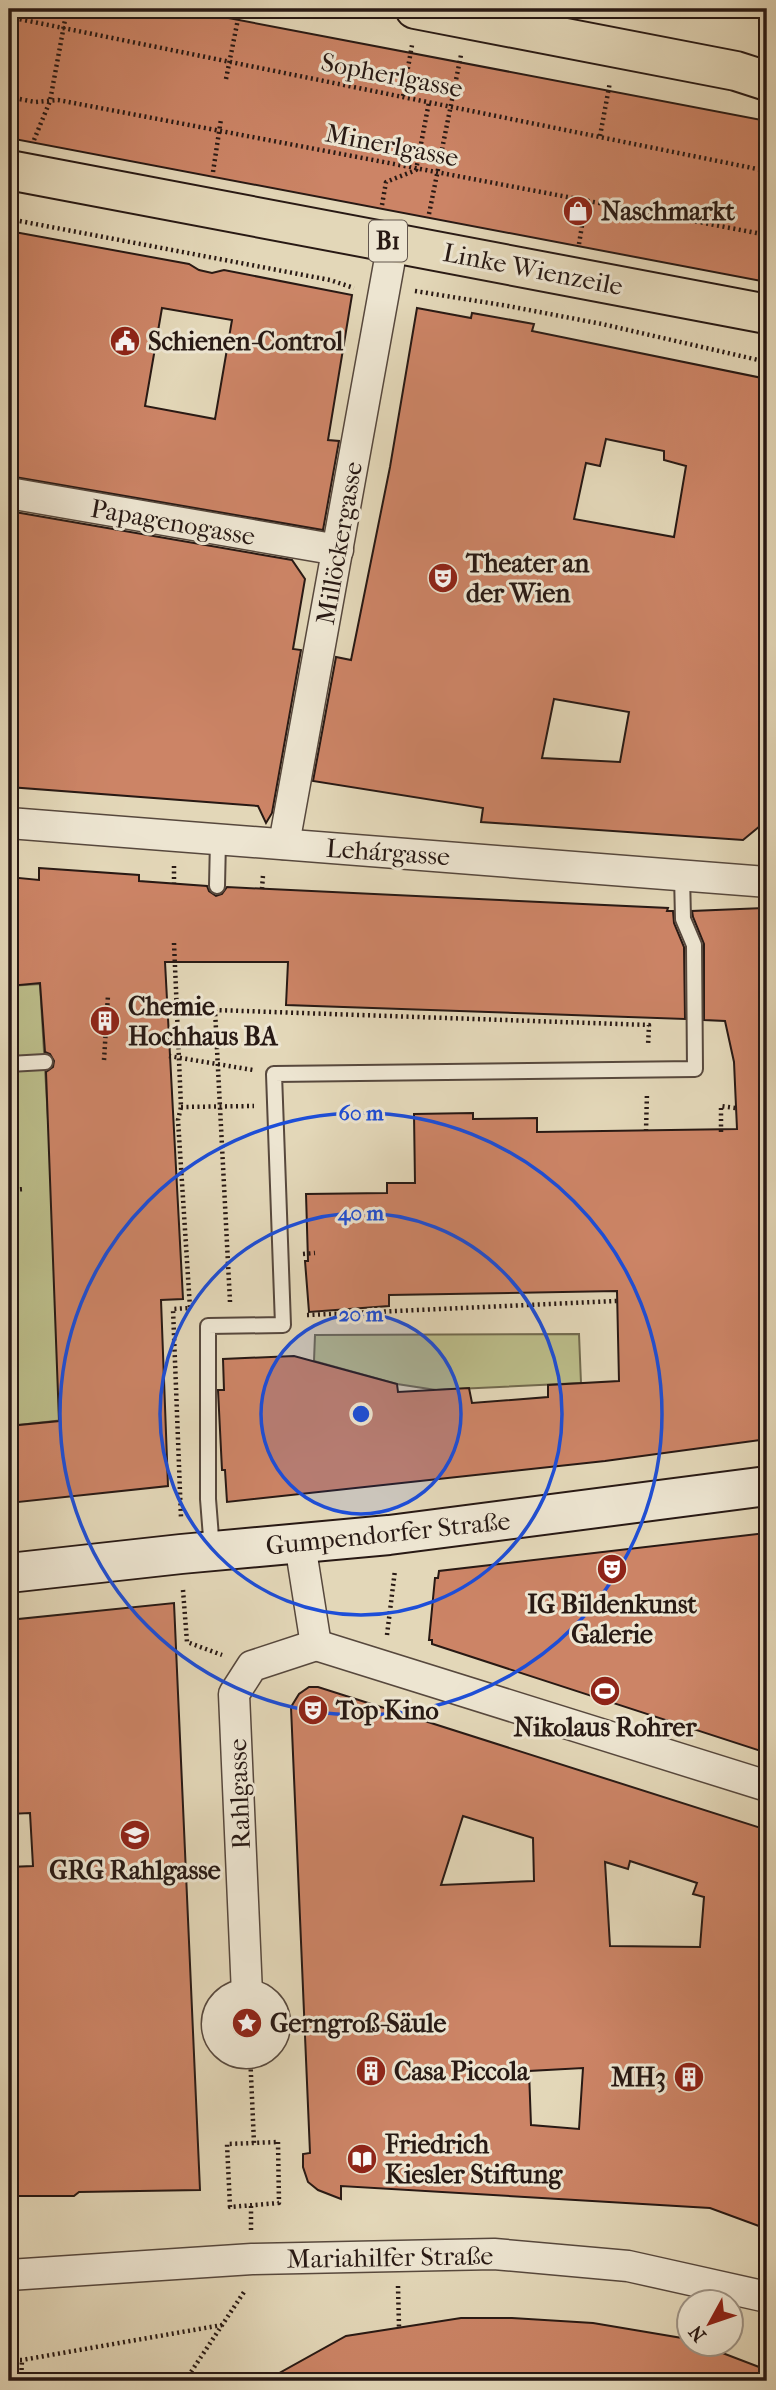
<svg xmlns="http://www.w3.org/2000/svg" width="776" height="2390" font-family="'IM FELL French Canon',serif">
	<style>
		.green { fill: #bbbc89; stroke: #726a4e; stroke-width: 2 }
		.building { fill: #cc8466; stroke: #281914; stroke-width: 2; fill-rule: evenodd }
		.lines { fill: none; stroke-linecap: round; stroke-linejoin: round }
		.lane-casing { stroke: #57483d; stroke-width: 18 }
		.street-casing { stroke: #57483d; stroke-width: 33 }
		.secondary-casing { stroke: #281914; stroke-width: 42 }
		.primary-casing { stroke: #281914; stroke-width: 42 }
		.path { stroke: #281914; stroke-width: 4.5; stroke-dasharray: 2 3.5; stroke-linecap: butt }
		.lane { stroke: #ede5d1; stroke-width: 14 }
		.street { stroke: #ede5d1; stroke-width: 30 }
		.secondary { stroke: #ede5d1; stroke-width: 38 }
		.primary { stroke: #e3d7b8; stroke-width: 38 }
		.ring { fill: none; stroke: #1d4ed8; stroke-width: 3.5 }
		.labels { text-anchor: middle; stroke-width: 6; stroke-linejoin: round; paint-order: stroke }
		.shield { fill: #ede5d1; stroke: #63564d; stroke-width: 2 }
		.shield-label { font-size: 24px; font-weight: bold; fill: #281914 }
		.street-label { font-size: 26px; fill: #281914; stroke: #ede5d1 }
		.poi-label { font-size: 26px; font-weight: bold; fill: #281914; stroke: #ede5d1; text-anchor: start }
		.centre { fill: #1d4ed8; stroke: #ede5d1; stroke-width: 3.5 }
		.ring-label { font-size: 21px; text-anchor: middle; font-weight: bold; fill: #1d4ed8; stroke: #ede5d1; stroke-width: 6; stroke-linejoin: round; paint-order: stroke }
	</style>
	<rect width="100%" height="100%" fill="#e3d7b8"/>
	<filter id="stains"><feTurbulence type="fractalNoise" baseFrequency=".00286" numOctaves="4"/><feColorMatrix values="0 0 0 0 .2 0 0 0 0 .09 0 0 0 0 .02 0 0 0 .5 -.17"/></filter>
	<radialGradient id="worn" r=".72"><stop offset=".6" stop-color="#630" stop-opacity="0"/><stop offset="1" stop-color="#630" stop-opacity=".3"/></radialGradient>
	<g class="green">
		<path d="M40,984L48,1119L73,1419L9,1426V986Z"/>
		<path d="M579,1334L581,1383L436,1390L397,1384L314,1361L315,1335Z"/>
	</g>
	<g class="building">
		<path d="M9,9H181L767,121V282L9,138Z"/>
		<path d="M9,231L189,264L199,270L212,273L224,270L352,295L328,440L339,441L323,530L9,476ZM162,308L232,320L215,419L145,406Z"/>
		<path d="M417,308L471,318L472,313L534,324L532,331L767,379V797H764L760,826L743,840L481,822L483,808L313,781L336,657L351,660L390,467ZM606,439L664,451V460L686,466L674,537L574,519L586,463L600,466ZM554,699L629,712L620,762L542,758Z"/>
		<path d="M9,511L292,560L305,579L293,649L301,650L272,813L266,823L258,806L9,787Z"/>
		<path d="M39,868L139,875V881L207,886L209,891L216,896L222,894L227,887L668,908L667,911H673L674,923L684,947L685,1019L286,1005L288,962H165L183,1299L161,1300L168,1486L9,1503V1426L59,1421L46,1072L53,1067L54,1061L50,1054L45,1052L40,983L9,986V877L39,880Z"/>
		<path d="M767,908V1439L605,1461L227,1502L225,1470H222L218,1390H224L223,1359L294,1356L397,1384L398,1392L469,1388L472,1403L548,1397V1385L619,1381L617,1291L389,1295V1306L309,1312L305,1261H308L306,1194L387,1193V1183H415L414,1114L473,1113V1119L537,1118V1132L737,1129L734,1062L725,1021L704,1020V944L693,917L692,911Z"/>
		<path d="M767,1533V1753L432,1644V1640H429L435,1578H438L439,1571Z"/>
		<path d="M174,1603L200,2190L79,2192L74,2196H9V1867L33,1866L30,1813L9,1814V1620Z"/>
		<path d="M309,1687H318L767,1830V2229L710,2208L341,2186V2199L318,2190L308,2182L303,2167V2154L310,2153L291,1707L299,1694ZM463,1816L533,1838L534,1881L441,1885ZM630,1861L697,1883L693,1894L704,1897L700,1947L610,1946L605,1862L628,1869ZM583,2068L579,2129L531,2125L529,2071Z"/>
		<path d="M461,2318H512L593,2323L682,2338L689,2341V2344H699L767,2370V2381H265L346,2336Z"/>
	</g>
	<g class="lines">
		<g class="lane-casing">
			<g id="lane">
				<path d="M217,886L218,840"/>
				<path d="M9,1064L45,1062"/>
				<path d="M212,1550L208,1499V1326L283,1325L274,1074L695,1069L694,945L683,919L682,875"/>
			</g>
		</g>
		<g class="street-casing">
			<g id="street">
				<path d="M9,493L338,550"/>
				<path d="M9,823L767,882"/>
				<path d="M284,844L393,242"/>
				<path d="M300,1544L316,1645"/>
				<path d="M316,1645L767,1786"/>
				<path d="M247,1994L234,1694L252,1666L316,1645"/>
				<circle cx="246" cy="2024" r="29"/>
				<path d="M9,2275L252,2259L494,2254L628,2266L767,2297"/>
			</g>
		</g>
		<g class="secondary-casing">
			<path id="secondary" d="M9,1573L181,1554L389,1535L767,1486"/>
		</g>
		<g class="primary-casing">
			<g id="primary">
				<path d="M415,9L736,71L767,81"/>
				<path d="M9,170L767,314"/>
			</g>
		</g>
		<g class="path">
			<path d="M9,17L767,171"/>
			<path d="M226,79L240,9"/>
			<path d="M403,96L412,45"/>
			<path d="M9,97L35,102L58,100L767,235"/>
			<path d="M600,136L610,82"/>
			<path d="M34,140L50,101L67,9"/>
			<path d="M213,172L221,119"/>
			<path d="M382,205L386,182L416,170L429,102"/>
			<path d="M429,214L461,55"/>
			<path d="M9,219L330,280L354,288"/>
			<path d="M579,244L586,201"/>
			<path d="M415,291L508,306L602,324L767,362"/>
			<path d="M174,866V883"/>
			<path d="M262,889L263,875"/>
			<path d="M174,943L181,1107L178,1120L190,1308L173,1309L181,1518"/>
			<path d="M169,1056L253,1070"/>
			<path d="M104,1060L108,995"/>
			<path d="M181,1107L254,1106"/>
			<path d="M646,1131L647,1093"/>
			<path d="M721,1132V1106L736,1108"/>
			<path d="M9,1190L24,1189"/>
			<path d="M303,1254L315,1253"/>
			<path d="M230,1302L215,1010L649,1025L648,1046"/>
			<path d="M307,1315L617,1301"/>
			<path d="M183,1590L187,1642L222,1655"/>
			<path d="M387,1635L395,1570"/>
			<path d="M250,2053L254,2143"/>
			<path d="M278,2142L279,2203L230,2207L227,2144Z"/>
			<path d="M251,2206V2230"/>
			<path d="M398,2286L399,2327"/>
			<path d="M9,2360H22L222,2325"/>
			<path d="M21,2381L22,2360"/>
			<path d="M185,2381L244,2292"/>
		</g>
		<use href="#lane" class="lane"/>
		<use href="#street" class="street"/>
		<use href="#secondary" class="secondary"/>
		<use href="#primary" class="primary"/>
	</g>
	<circle cx="361" cy="1414" r="100" fill="#1d4ed8" fill-opacity=".12"/>
	<g class="ring">
		<circle cx="361" cy="1414" r="100"/>
		<circle cx="361" cy="1414" r="201"/>
		<circle cx="361" cy="1414" r="301"/>
	</g>
	<defs>
		<g id="shop-disc" transform="scale(1.575)"><circle r="9.5" fill="#8f2418" stroke="#ede5d1"/><path d="M-5-2.5h2.3a2.7 3.5 0 0 1 5.4 0H5L5.5 6h-11ZM-1.5-2.5h3a1.5 2.3 0 0 0-3 0Z" fill="#fff"/></g>
		<g id="civic-disc" transform="scale(1.575)"><circle r="9.5" fill="#8f2418" stroke="#ede5d1"/><path d="M-.6-6.5H3V-4.5H.6V-3L4-1V1h2V6H-6V1h2V-1L-.6-3ZM-1.2 2.5V6h2.4V2.5Z" fill="#fff"/></g>
		<g id="theatre-disc" transform="scale(1.575)"><circle r="9.5" fill="#8f2418" stroke="#ede5d1"/><path d="M-5-5.5Q0-4 5-5.5V0Q5 5 0 6Q-5 5-5 0ZM-3.3-2.5H-1v1.5H-3.3ZM1-2.5H3.3v1.5H1ZM-2.8 1Q0 5.5 2.8 1Z" fill="#fff"/></g>
		<g id="building-disc" transform="scale(1.575)"><circle r="9.5" fill="#8f2418" stroke="#ede5d1"/><path d="M-4-6H4V6H1V3H-1V6H-4ZM-2.5-4.3h1.7v1.8h-1.7ZM.8-4.3h1.7v1.8H.8ZM-2.5-1h1.7V.8h-1.7ZM.8-1h1.7V.8H.8Z" fill="#fff"/></g>
		<g id="stadium-disc" transform="scale(1.575)"><circle r="9.5" fill="#8f2418" stroke="#ede5d1"/><path d="M0-5a6.5 5 0 1 0 0 10a6.5 5 0 1 0 0-10ZM-3.5-1.8h7v3.6h-7Z" fill="#fff"/></g>
		<g id="school-disc" transform="scale(1.575)"><circle r="9.5" fill="#8f2418" stroke="#ede5d1"/><path d="M0-5L7-2L0 1L-7-2ZM-4 1L0 2.5L4 1V4Q0 6-4 4Z" fill="#fff"/></g>
		<g id="sight-disc" transform="scale(1.575)"><circle r="9.5" fill="#8f2418" stroke="#ede5d1"/><path d="M0-6L1.8-2.2L6-1.7L2.9 1.2L3.7 5.4L0 3.3L-3.7 5.4L-2.9 1.2L-6-1.7L-1.8-2.2Z" fill="#fff"/></g>
		<g id="library-disc" transform="scale(1.575)"><circle r="9.5" fill="#8f2418" stroke="#ede5d1"/><path d="M-6-4Q-3-5.5-.7-3.5V5Q-3 3-6 4ZM6-4Q3-5.5 .7-3.5V5Q3 3 6 4Z" fill="#fff"/></g>
	</defs>
	<g fill-rule="evenodd">
		<use href="#shop-disc" x="578" y="211"/>
		<use href="#civic-disc" x="125" y="341"/>
		<use href="#theatre-disc" x="443" y="578"/>
		<use href="#building-disc" x="105" y="1021"/>
		<use href="#theatre-disc" x="612" y="1569"/>
		<use href="#stadium-disc" x="605" y="1691"/>
		<use href="#theatre-disc" x="313" y="1710"/>
		<use href="#school-disc" x="135" y="1835"/>
		<use href="#sight-disc" x="247" y="2023"/>
		<use href="#building-disc" x="371" y="2071"/>
		<use href="#building-disc" x="689" y="2077"/>
		<use href="#library-disc" x="362" y="2159"/>
	</g>
	<g class="labels">
		<rect class="shield" x="369" y="220.5" width="38" height="41" rx="5"/>
		<g class="shield-label">
			<text x="388" y="249">B1</text>
		</g>
		<g class="street-label">
			<text transform="translate(392 75) rotate(11)" y="9">Sopherlgasse</text>
			<text transform="translate(392 145) rotate(11)" y="9">Minerlgasse</text>
			<text transform="translate(533 269) rotate(11)" y="9">Linke Wienzeile</text>
			<text transform="translate(173 522) rotate(10)" y="9">Papagenogasse</text>
			<text transform="translate(339 543) rotate(-80)" y="9">Millöckergasse</text>
			<text transform="translate(388 852) rotate(4)" y="9">Lehárgasse</text>
			<text transform="translate(388 1533) rotate(-6)" y="9">Gumpendorfer Straße</text>
			<text transform="translate(239 1794) rotate(-92)" y="9">Rahlgasse</text>
			<text transform="translate(390 2257) rotate(-1)" y="9">Mariahilfer Straße</text>
		</g>
		<g class="poi-label">
			<text x="601" y="220">Naschmarkt</text>
			<text x="148" y="350">Schienen-Control</text>
			<text x="466" y="572">Theater an<tspan x="466" dy="30">der Wien</tspan></text>
			<text x="128" y="1015">Chemie<tspan x="128" dy="30">Hochhaus BA</tspan></text>
			<text x="612" y="1613" text-anchor="middle">IG Bildenkunst<tspan x="612" dy="30">Galerie</tspan></text>
			<text x="336" y="1719">Top Kino</text>
			<text x="605" y="1736" text-anchor="middle">Nikolaus Rohrer</text>
			<text x="135" y="1879" text-anchor="middle">GRG Rahlgasse</text>
			<text x="270" y="2032">Gerngroß-Säule</text>
			<text x="394" y="2080">Casa Piccola</text>
			<text x="666" y="2086" text-anchor="end">MH3</text>
			<text x="385" y="2153">Friedrich<tspan x="385" dy="30">Kiesler Stiftung</tspan></text>
		</g>
	</g>
	<circle cx="361" cy="1414" r="10" class="centre"/>
	<g class="ring-label">
		<text x="361" y="1120">60 m</text>
		<text x="361" y="1220">40 m</text>
		<text x="361" y="1321">20 m</text>
	</g>
	<rect width="776" height="2390" fill="none" stroke="#e3d7b8" stroke-width="35"/>
	<rect x="10" y="10" width="755" height="2369" fill="none" stroke="#281914" stroke-width="3.5"/>
	<rect x="18" y="18" width="741" height="2355" fill="none" stroke="#281914" stroke-width="2"/>
	<g transform="translate(710 2323) rotate(230)"><circle r="33" fill="#ede5d1" stroke="#9e9385" stroke-width="2"/>
	<path d="M0-5L12 26L0 18L-12 26Z" fill="#8f2418"/>
	<text y="-10" font-size="19" font-weight="bold" text-anchor="middle" fill="#281914">N</text>
	</g>
	<rect width="100%" height="100%" filter="url(#stains)"/>
	<rect width="100%" height="100%" fill="url(#worn)"/>
</svg>
